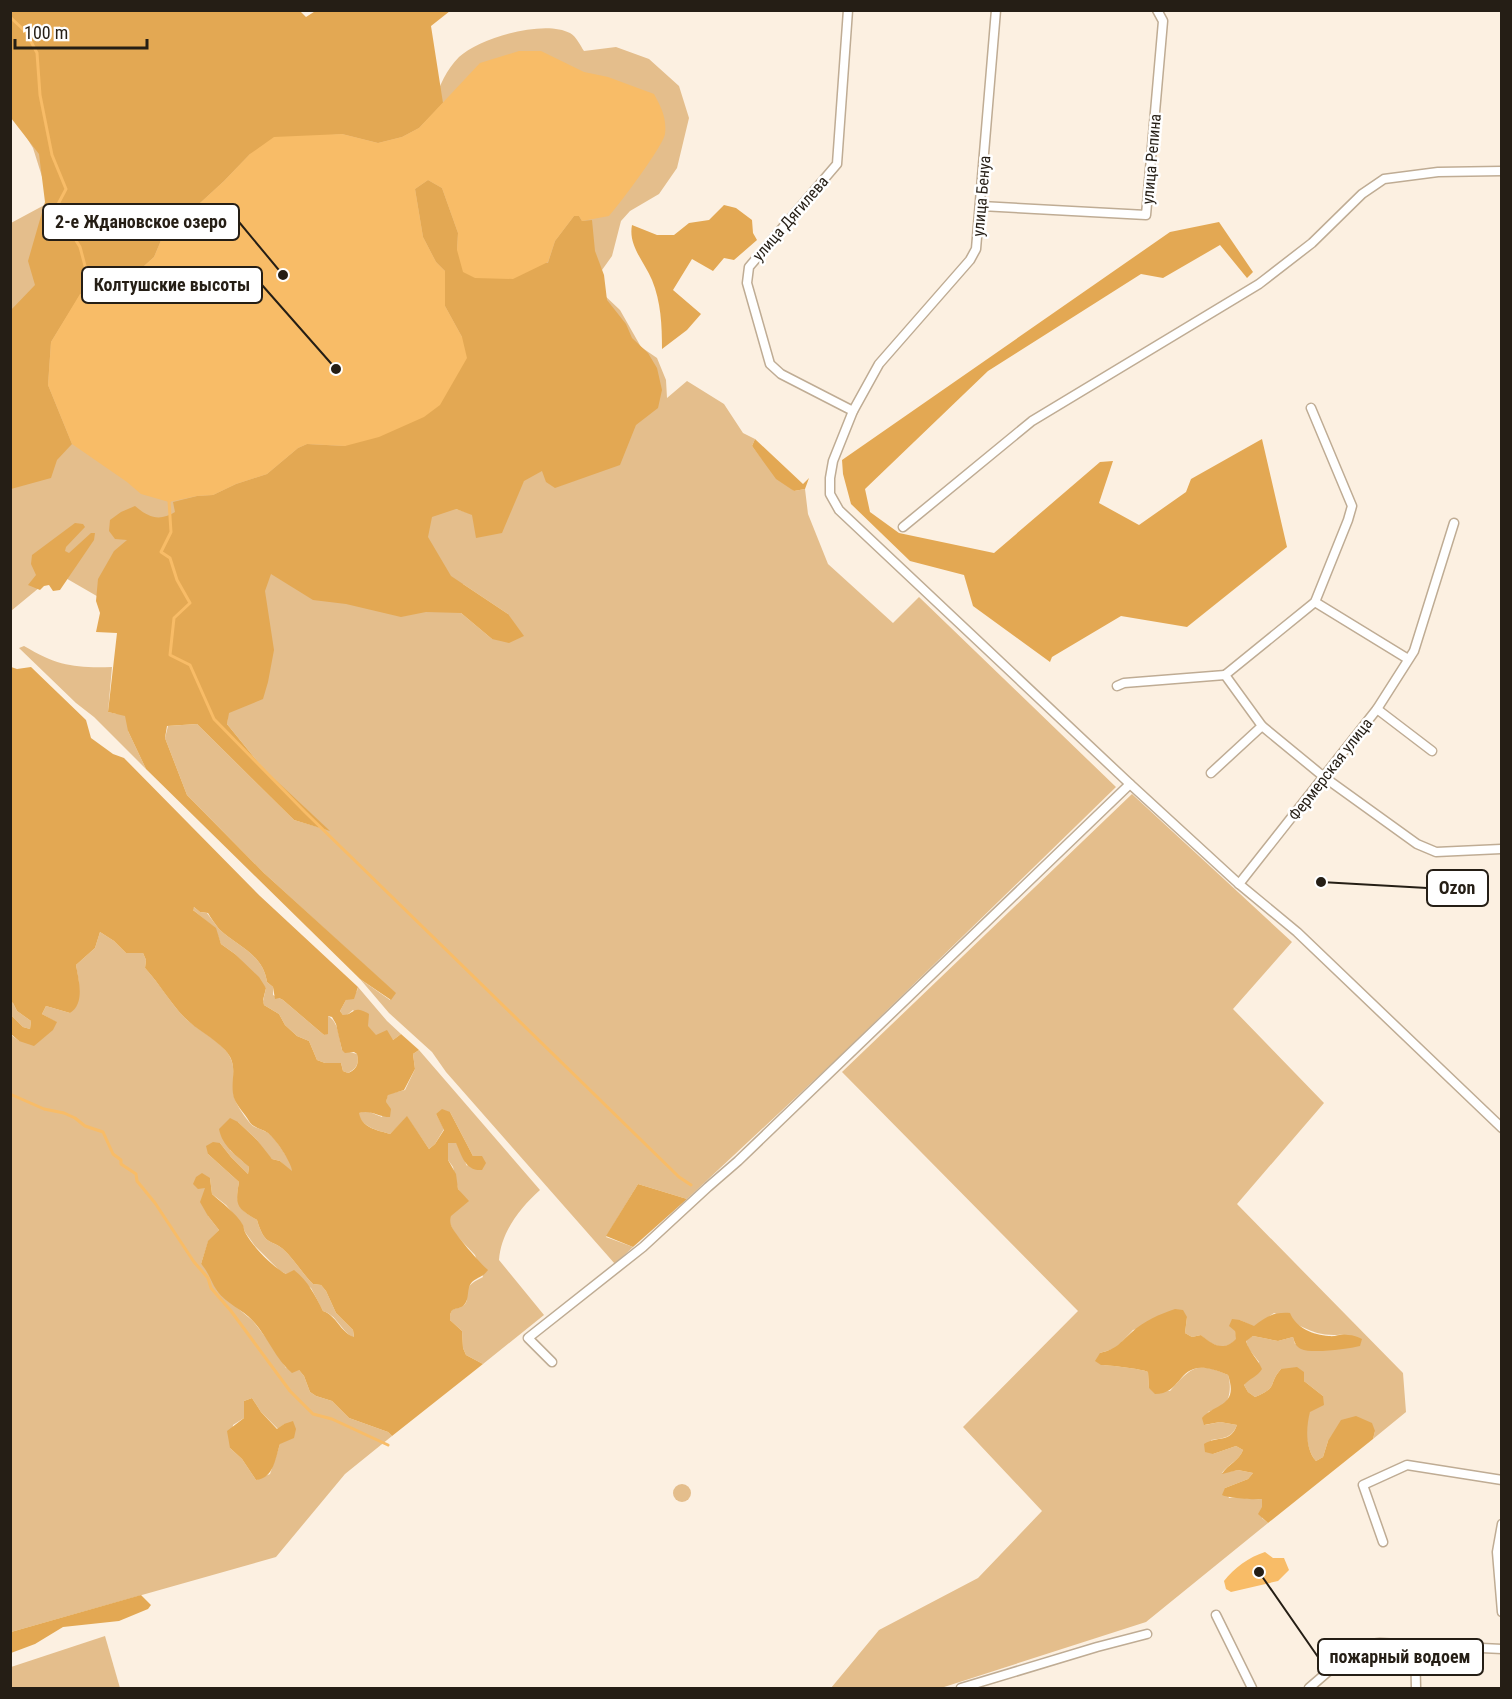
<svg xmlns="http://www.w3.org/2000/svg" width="1512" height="1699" font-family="'Roboto Condensed',sans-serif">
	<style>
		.green { fill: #e4be8c; fill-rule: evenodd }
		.forest { fill: #e3a853; fill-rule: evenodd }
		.water { fill: #f8bc67 }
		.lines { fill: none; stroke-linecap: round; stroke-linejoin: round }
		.stream { stroke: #f8bc67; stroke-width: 3 }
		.street-casing { stroke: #bfac94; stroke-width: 11 }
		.street { stroke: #fff; stroke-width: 8 }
		.labels { text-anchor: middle; stroke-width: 5; stroke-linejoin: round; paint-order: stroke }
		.street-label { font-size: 16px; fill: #251e15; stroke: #fff }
		.leader { fill: none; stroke: #251e15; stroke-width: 2 }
		.callout-dot { fill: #251e15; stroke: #fff; stroke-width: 2 }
		.callout { fill: #fff; stroke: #251e15; stroke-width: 2 }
		.callout-label { font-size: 18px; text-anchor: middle; font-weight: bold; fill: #251e15 }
	</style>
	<rect width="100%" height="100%" fill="#fcf0e1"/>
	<g class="green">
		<path d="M11,11L434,102C440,85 446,70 459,57C479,38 544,19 570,33C576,36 580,45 584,51L616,47L649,59L679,86L689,118L677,168L659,194L630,211L621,221L612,256L602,270V293L620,310L641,347L657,358L666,380L667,398L687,381L724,404L743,433L755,439L752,446L762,459L794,491L805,489L808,514L828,564L893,623L919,597L1116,787L840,1056L687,1199L638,1184L606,1237L633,1247L615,1264L446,1072L432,1052L389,1013L360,979L390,1000L395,993L264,873L187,795L165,738L168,726L197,724L294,820L328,830L262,767L227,724L228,714L128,731L146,769L94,717L76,703L19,648L24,646C58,666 74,668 112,667L108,712L117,714L133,617L57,573L11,611V223L50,202L33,148L11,112ZM524,481L472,514L456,509ZM463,584L508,614L492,639L461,613Z"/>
		<path d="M1132,794L1292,942L1233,1009L1324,1103L1237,1204L1403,1373L1406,1412L1373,1439L1375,1431L1328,1441L1323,1457L1316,1461C1306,1450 1303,1424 1310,1411C1314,1406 1319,1401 1323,1396L1304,1381L1281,1369C1267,1385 1280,1386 1255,1397L1248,1392L1244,1385L1259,1362L1248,1348L1246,1340L1253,1336L1278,1341L1293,1337L1295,1344L1346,1334C1313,1339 1301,1324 1274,1313L1254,1327L1240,1320L1235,1331L1237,1339C1223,1352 1213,1346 1201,1335L1192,1337L1185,1333L1187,1317L1133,1330L1116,1348L1100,1353L1101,1365C1109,1365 1143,1369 1148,1372L1149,1388L1170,1391C1191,1367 1197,1361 1228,1375C1231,1384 1231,1399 1223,1406C1219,1409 1212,1410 1208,1412L1205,1425L1220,1422L1237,1425C1232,1438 1224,1438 1211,1440L1213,1454L1236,1446L1243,1450C1239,1461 1228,1464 1222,1473L1238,1470L1253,1473L1248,1479L1225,1488L1229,1498C1241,1496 1251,1500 1263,1499L1262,1518L1268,1523L1146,1622L941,1688H831L879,1630L978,1578L1042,1511L963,1427L1078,1311L842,1072Z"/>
		<path d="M194,907L200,912L207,913C211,918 215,924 219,929C237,946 263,954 267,982L273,987V995L283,1000L324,1035L328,1033V1016C339,1022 339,1038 342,1050L357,1054C359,1064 357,1068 348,1073L343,1071L341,1063H325L317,1060L309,1041L297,1036L285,1025L279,1014L264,1005L263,1001L266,988L235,954L221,944L215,928L192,909Z"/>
		<path d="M100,932L114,941L126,953H143L146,960L145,968C160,984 170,1003 186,1019C198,1030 215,1038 226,1051C241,1069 227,1086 237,1104C240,1110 248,1122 253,1126C260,1130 268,1131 273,1137C280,1146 285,1155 292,1164V1172L280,1161L272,1159L266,1154L257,1140L238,1122L230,1150L249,1167L248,1174L231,1157L220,1143L208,1154L239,1182C235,1204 238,1209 257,1220C266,1250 272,1236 288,1254C297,1264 304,1275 313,1284L321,1285L326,1291L336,1313L353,1330L354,1338C341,1331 337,1315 323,1311L311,1288L279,1270L255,1246L245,1232L242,1224L226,1205L212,1194L210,1178L206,1187L208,1216L219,1230L208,1242L201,1264L207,1269L217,1291L253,1321L273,1347L286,1368L299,1370L304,1376L310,1392L316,1396L332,1401L349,1418L388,1432L392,1436L345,1474L276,1557L11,1632L10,1034L19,1041L56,1022L42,1014L46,1006L70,1013L79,983L76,965L95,948ZM252,1398L261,1412L278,1429L284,1424L280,1444L270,1474L256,1480L242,1459L230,1448L233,1425L244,1418V1401Z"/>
		<path d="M358,987L387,1021L401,1034L393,1040L376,1036L353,1010L347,1015H343L340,1011L346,1000L357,991Z"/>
		<path d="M10,1002L13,1003L17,1011L31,1021L30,1029L23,1027L11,1015Z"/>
		<path d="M419,1050L540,1190C520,1208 501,1232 499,1260L544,1315L483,1364L466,1355L463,1348L462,1331L450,1320C450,1303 458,1312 465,1304C468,1300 466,1298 466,1294C468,1284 475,1281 483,1277L475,1255L456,1235L450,1224V1216L463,1196L458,1189L453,1167L448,1160L447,1143L456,1142L467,1166L473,1156L450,1112L436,1114L444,1129L435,1144L429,1149L407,1117L390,1134C377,1130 363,1128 358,1113L367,1111L382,1117L388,1094L405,1090L415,1069L413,1054Z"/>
		<circle cx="682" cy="1493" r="9"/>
		<path d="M105,1636L120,1688H11V1667Z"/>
	</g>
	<g class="forest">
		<path d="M299,10L306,17L317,10L450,11L431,26L443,103L419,128L402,137L378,143L342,134L310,137L250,154L224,181L162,238L154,257L144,266L109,280L104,292L80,295L51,342L48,385L72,444L57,460L51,478L11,489L10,311L35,285L28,261L45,202L39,154L11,118V11Z"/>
		<path d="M428,180L442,188L458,233L457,250L548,263L555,241L574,216H579L582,221L592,220L595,251L604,275L607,300L626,324L632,338L648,353L657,368L662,390L658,408L636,425L620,465L555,488L546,482L542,471L524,481L502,533L476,538L472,515L456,509L432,517L428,537L451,576L508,614L524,636L509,643L492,639L461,613L426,612L401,617L346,604L313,600L271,574L265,591L274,650L268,682L263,699L229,713L227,724L262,767L330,831L294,820L197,724L167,726L165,738L187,795L264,873L396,993L391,1000L360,979L146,769L128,731L125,716L108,712L117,633L96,632L100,613L96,601L98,579L114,551L127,540L115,539L109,531L110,520L121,512L135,506C148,517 159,522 175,512L173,502L197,496L213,495L236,484L267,474L298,448L307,444L345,446L462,337L445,306V271L436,262L423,237L415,189Z"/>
		<path d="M724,205L736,208L752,220L753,233L757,240L734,260L724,258L713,271L692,259L673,290L701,314L687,330L662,349C662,325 661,302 652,280C644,261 628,246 632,225L657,235H674L689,223L709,220Z"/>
		<path d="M1219,222L1253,272L1247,278L1220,245L1163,278L1141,274L988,371L865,489L870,512L899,533L994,553L1100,462L1113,461L1099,503L1139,525L1186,492L1191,479L1262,439L1287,547L1187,627L1121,616L1052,657L1050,662L973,606L964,575L910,561L851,504L843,474L842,460L1170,232Z"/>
		<path d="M755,439L803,484L809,478L805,489L794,491L776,479L752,446Z"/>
		<path d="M75,523L83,524L85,527L66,547L65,551L69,553L91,533H95L94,540L60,590L53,591L49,585L44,586L40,590L28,585L36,575L31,564L32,555Z"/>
		<path d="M11,667L17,669L31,667L86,720L91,738L113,754L124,758L260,896L358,987L354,999L346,1000L340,1011L343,1015C355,1015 352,1004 369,1014L368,1026L376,1035L387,1030L393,1040L401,1034L419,1050L413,1054L415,1069L404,1090L388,1095L386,1102L391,1109L390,1117C378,1117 370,1109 359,1113C362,1128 377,1130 390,1134L407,1116L429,1149L435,1144L444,1130L436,1114L442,1109L450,1112L473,1156H482L486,1163L482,1170C465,1171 462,1156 456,1143H448V1160L456,1174L458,1189L469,1201L451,1216C450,1218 450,1223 451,1225C454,1234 481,1264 488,1270C483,1277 478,1277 472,1282C466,1288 470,1299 464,1305C457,1312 450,1304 450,1320L462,1331L463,1348L466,1355L483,1364L392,1436L388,1432L349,1418L332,1401L316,1396L310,1392L304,1376L299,1370L292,1373C276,1360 267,1336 253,1321C242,1309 227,1304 217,1291C211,1282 209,1272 201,1264L208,1241L219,1230L208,1216L200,1202L205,1188L198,1189L193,1184L196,1177L202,1173L210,1178L212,1194C222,1203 236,1213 243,1225C244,1228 244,1231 246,1234C254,1248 272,1266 286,1274L294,1270C308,1281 315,1295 323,1311C337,1316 340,1332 354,1337L353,1330L336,1313L326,1291L321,1285L313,1284C304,1275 297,1264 288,1254C272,1236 266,1250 257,1220C236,1208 235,1205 239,1182L208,1154L206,1146L213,1142L220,1143L231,1157L248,1174L249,1167C237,1156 222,1146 219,1129L230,1118L238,1122L257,1140L272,1159L280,1161L292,1171C292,1163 275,1138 268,1133C262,1129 253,1128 249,1121C245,1114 237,1106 234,1098C229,1080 240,1066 225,1050C214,1038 197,1030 185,1018C170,1003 160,984 145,968L146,960L143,953H126L114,941L100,932L95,948L76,965C79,982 85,1003 70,1013L46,1006L42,1014L57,1022L53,1030L34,1046L19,1041L11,1034V1015L23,1027L30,1029L31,1021L17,1011L13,1003L11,1002ZM194,907L200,912L208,913C211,918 215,924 219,929C237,946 263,954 267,982L273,987L275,999L279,998L283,1000L324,1035L328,1034V1016L332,1017L336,1024L342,1050L345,1053L354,1052L357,1054C359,1064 357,1069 348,1073L343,1071L341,1063H325L317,1060L309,1041L297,1036L285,1025L279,1014L264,1005L263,1000L266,988L259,977L235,954L221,944L216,928L193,910Z"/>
		<path d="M638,1184L687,1199L633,1247L606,1236Z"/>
		<path d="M1175,1309L1183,1310L1187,1317L1185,1333L1192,1337L1201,1335C1213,1345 1223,1352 1236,1339L1235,1331L1229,1326L1232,1319L1240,1320L1254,1326C1267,1316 1274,1312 1290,1313C1296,1328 1313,1335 1329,1336C1336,1337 1342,1333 1348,1335C1353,1335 1358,1337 1362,1339L1360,1346C1348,1349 1312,1354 1301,1349C1296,1347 1294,1341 1293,1337L1278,1341L1253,1336L1246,1341C1249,1352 1258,1359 1262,1369C1257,1377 1250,1378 1244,1385L1248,1392L1255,1397C1280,1386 1267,1385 1281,1369L1297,1367L1304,1372V1381L1323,1396L1324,1405L1310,1412C1306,1427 1305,1449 1316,1461L1323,1457L1328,1441L1341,1420L1356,1416L1372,1423L1375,1431L1373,1439L1268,1523L1258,1514L1262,1507V1499C1254,1500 1228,1498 1222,1495L1225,1488L1248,1479L1253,1473L1238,1470L1222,1474C1228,1464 1239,1461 1243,1450L1236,1446L1213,1454L1205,1452L1204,1444C1218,1435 1230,1444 1237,1425L1220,1422L1204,1425L1202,1418C1215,1403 1239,1407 1228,1375C1175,1351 1187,1394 1155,1394L1149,1388L1148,1372C1143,1369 1109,1365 1101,1365L1095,1361L1100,1353C1119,1348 1118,1344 1132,1332C1144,1321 1160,1314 1175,1309Z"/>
		<path d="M252,1398L261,1412L277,1429L284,1424L293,1421L296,1429L294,1438L280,1444C275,1459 274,1478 256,1480L242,1459L230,1448L227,1431L244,1418V1401Z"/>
		<path d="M141,1595L151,1605L148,1609L119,1621L63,1627L35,1644L11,1653V1632Z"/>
	</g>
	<g class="water">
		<path d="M519,51H541L584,72L608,77L654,94C661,107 667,118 665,134C663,146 620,204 609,216L582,221L579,216H574L555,241L548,262L513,279L475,278L463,272L457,250L458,233L442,188L428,180L415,189L423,237L436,262L445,271V306L462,337L467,358L440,405L424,417L379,437L345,446L307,444L298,448L267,474L236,484L213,495L197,496L169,502L141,494L127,482L72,444L48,385L51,342L80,294L103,292L109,280L144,266L154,257L162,238L224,181L250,154L274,137L342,134L378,143L402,137L419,128L480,63Z"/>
		<path d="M1265,1552L1273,1558H1284L1289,1570L1278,1581L1231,1592L1226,1589L1224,1581C1234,1568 1249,1557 1265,1552Z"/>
	</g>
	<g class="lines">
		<g class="stream">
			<path d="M10,17L26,32L37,53L40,95L52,155L66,189L56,208L80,247L93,296"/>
			<path d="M169,501L171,532L161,552L170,558L177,580L190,603L174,618L170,655L190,665L214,719L305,812L679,1177L691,1185"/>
			<path d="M10,1094L44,1109L64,1113L75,1118L85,1126L103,1132L113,1154L121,1160V1164L136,1174L137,1181L155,1203L194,1262L208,1278L211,1288L231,1311L290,1391L313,1414L332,1419L388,1445"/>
		</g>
		<g class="street-casing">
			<g id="street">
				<path d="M848,10L837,164L749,267L747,283L770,364L781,374L853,411"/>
				<path d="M996,10L976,249L970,260L879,364L853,411L833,461L830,478V494L839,510L1130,784L1239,884L1297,932L1502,1128"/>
				<path d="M981,206L1146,215L1163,21L1157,10"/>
				<path d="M903,527L1032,421L1259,284L1312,243L1362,194L1384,179L1438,172L1502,171"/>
				<path d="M1315,602L1408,659"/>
				<path d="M1225,675L1262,726L1324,777L1417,844L1436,852L1501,849"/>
				<path d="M1225,675L1315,602L1348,520L1352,506L1311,408"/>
				<path d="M1117,686L1124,683L1225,675"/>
				<path d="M1377,709L1432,751"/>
				<path d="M1211,773L1262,726"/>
				<path d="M1239,884L1377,709L1414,651L1454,523"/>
				<path d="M552,1362L528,1338L643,1247L708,1187L738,1161L1130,784"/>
				<path d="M1502,1524L1497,1552L1502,1612"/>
				<path d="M1383,1542L1363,1485L1407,1465L1502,1480"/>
				<path d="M1216,1615L1252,1688"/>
				<path d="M1415,1645L1416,1688"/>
				<path d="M961,1688L1097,1647L1147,1634"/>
				<path d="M1309,1688L1359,1645L1380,1643L1502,1649"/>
			</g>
		</g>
		<use href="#street" class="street"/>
	</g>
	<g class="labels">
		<g class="street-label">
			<text transform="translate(1151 159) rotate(-85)" y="6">улица Репина</text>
			<text transform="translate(981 196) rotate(-85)" y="6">улица Бенуа</text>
			<text transform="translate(790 218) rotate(-49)" y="6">улица Дягилева</text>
			<text transform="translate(1330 769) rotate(-52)" y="6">Фермерская улица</text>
		</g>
	</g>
	<path class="leader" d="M283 275L239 222M336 369L262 285M1321 882L1427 888M1259 1572L1318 1657"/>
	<g class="callout-dot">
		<circle cx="283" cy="275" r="6"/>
		<circle cx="336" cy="369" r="6"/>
		<circle cx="1321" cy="882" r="6"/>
		<circle cx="1259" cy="1572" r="6"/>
	</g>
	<g class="callout">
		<rect x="43" y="204" width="196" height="36" rx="6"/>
		<rect x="82" y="267" width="180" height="36" rx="6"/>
		<rect x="1427" y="870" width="61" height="36" rx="6"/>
		<rect x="1318" y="1639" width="165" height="36" rx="6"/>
	</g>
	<g class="callout-label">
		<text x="141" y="228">2-е Ждановское озеро</text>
		<text x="172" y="291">Колтушские высоты</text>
		<text x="1457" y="894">Ozon</text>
		<text x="1400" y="1663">пожарный водоем</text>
	</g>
	<rect width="1512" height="1699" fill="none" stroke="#251e15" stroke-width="24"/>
	<path d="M15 39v9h132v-9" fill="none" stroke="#251e15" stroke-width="3"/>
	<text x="24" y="39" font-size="18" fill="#251e15" stroke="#ffffff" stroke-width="4.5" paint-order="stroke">100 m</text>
</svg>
